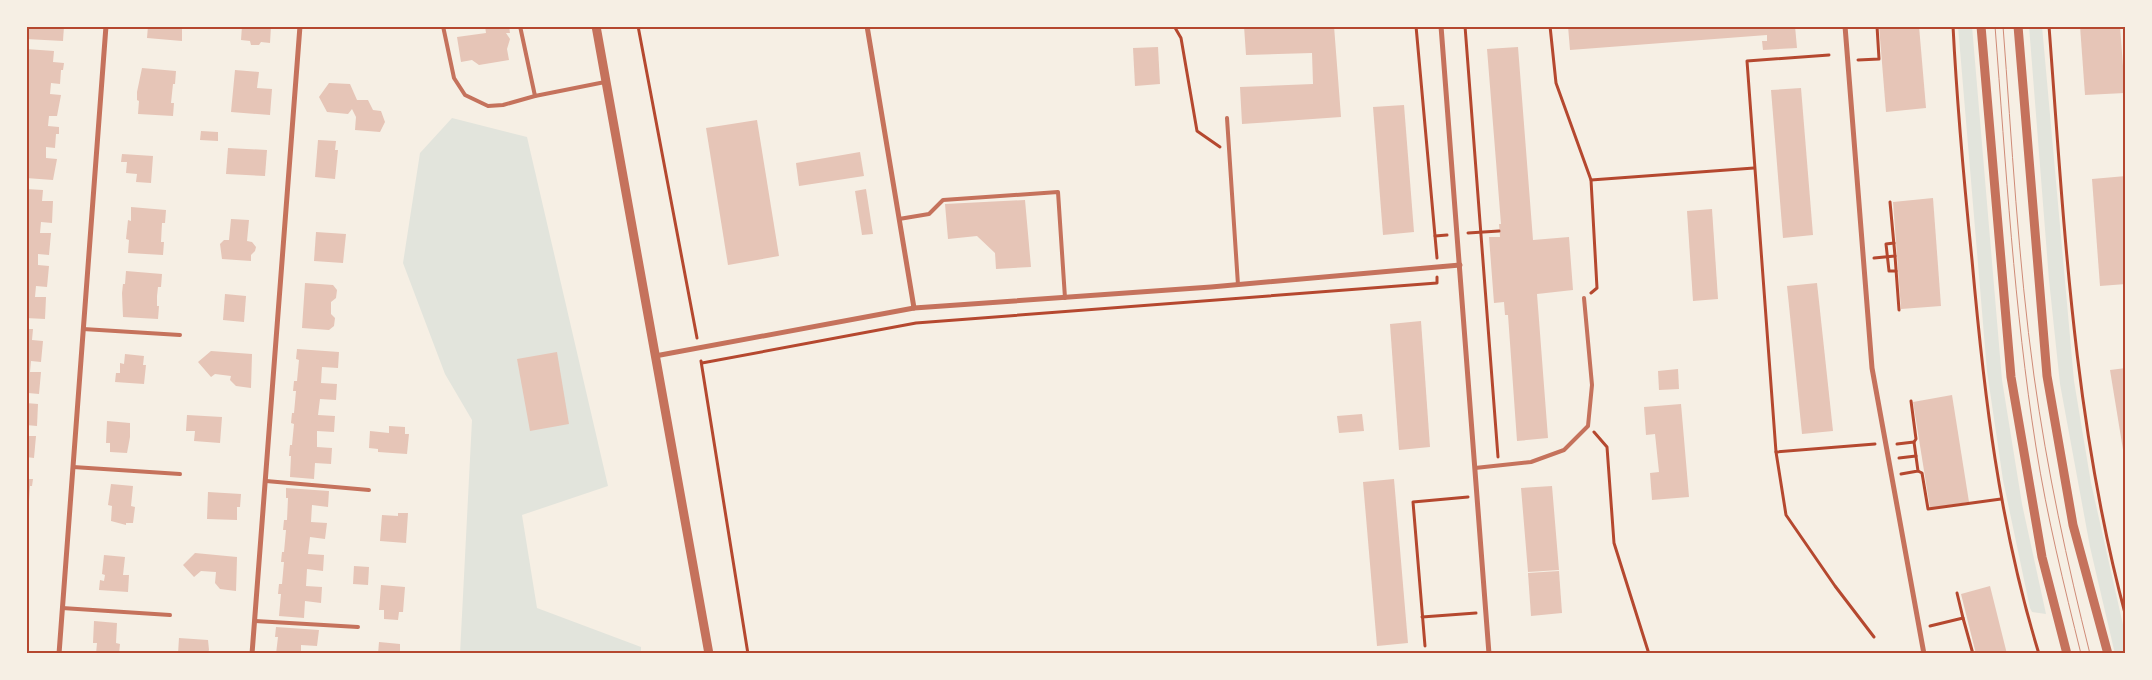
<svg xmlns="http://www.w3.org/2000/svg" width="2152" height="680" font-family="Cabin,sans-serif">
	<style>
		.green { fill: #e2e4dc }
		.building { fill: #e6c5b7 }
		.lines { fill: none; stroke-linecap: round; stroke-linejoin: round }
		.path { stroke: #b5482f; stroke-width: 3 }
		.service { stroke: #c5725c; stroke-width: 4 }
		.minor { stroke: #c5725c; stroke-width: 5 }
		.tertiary { stroke: #c5725c; stroke-width: 9 }
		.tram { stroke: #cf8b77; stroke-width: 1 }
		.neatline { fill: none; stroke: #b5482f; stroke-width: 2 }
	</style>
	<rect width="100%" height="100%" fill="#f6efe4"/>
	<g class="green">
		<path d="M1958,26H1972L2002,380L2022,504L2046,614L2032,612L2030,608L2003,480L1987,371Z"/>
		<path d="M2029,26H2042L2074,381L2091,483L2126,638V654H2115L2090,547L2060,384L2049,280Z"/>
		<path d="M452,118L527,137L608,486L522,515L537,608L641,647V654H460L472,420L445,374L403,263L420,153Z"/>
	</g>
	<g class="building">
		<path d="M27,26H64L63,41L26,39Z"/>
		<path d="M148,26H180L182,28V41L147,38Z"/>
		<path d="M242,26H271L270,43L261,42L259,45H251L250,41L241,40Z"/>
		<path d="M485,26H509L510,33H506L510,39L507,49L509,60L479,65L472,60L461,62L457,37L486,33Z"/>
		<path d="M1244,26H1334L1341,117L1242,124L1240,87L1313,84L1312,53L1246,55Z"/>
		<path d="M1568,26H1795L1797,48L1763,50L1762,41H1767V35L1570,50Z"/>
		<path d="M1879,26H1919L1926,108L1886,112Z"/>
		<path d="M2080,26H2120L2125,93L2085,95Z"/>
		<path d="M1158,47L1160,84L1135,86L1133,48Z"/>
		<path d="M1518,47L1533,240L1569,237L1573,290L1537,294L1548,438L1517,441L1508,315H1505L1504,302L1494,303L1489,237H1500L1499,224H1501L1487,49Z"/>
		<path d="M26,49L54,51L53,62L64,63L63,70H61L60,84L51,83L50,94L61,95L57,116H49L48,126L59,127V134H56L55,148L46,147V158L57,159L53,180L26,178Z"/>
		<path d="M142,68L176,71L175,84H173L171,103H174L173,116L138,114L139,101L137,100V92Z"/>
		<path d="M235,70L259,72L257,88L272,89L270,115L231,112Z"/>
		<path d="M329,83L350,84L357,100H368L373,110L381,111L385,122L380,132L355,130L356,117L352,109L348,114L327,112L319,97Z"/>
		<path d="M1801,88L1813,235L1783,238L1771,90Z"/>
		<path d="M1404,105L1414,232L1383,235L1373,107Z"/>
		<path d="M757,120L779,256L728,265L706,128Z"/>
		<path d="M201,131L218,132V141L200,140Z"/>
		<path d="M318,140L336,141L335,150H338L335,179L315,177Z"/>
		<path d="M228,148L267,150L265,176L226,174Z"/>
		<path d="M860,152L864,176L799,186L796,163Z"/>
		<path d="M122,154L153,156L151,183L136,182L137,174L126,173L127,162H121Z"/>
		<path d="M2126,176V284L2100,286L2092,179Z"/>
		<path d="M26,189L43,190L42,201H53L52,223L41,222L40,233H51L49,255L38,254V265L49,266L47,287L36,286L35,297H46L45,319L26,318Z"/>
		<path d="M866,189L873,234L862,235L855,191Z"/>
		<path d="M1933,198L1941,306L1901,309L1893,202Z"/>
		<path d="M1025,200L1031,267L996,269L995,253L977,236L948,239L945,204Z"/>
		<path d="M131,207L166,210L165,223H162L161,242H164L163,255L128,253L129,240L126,239L128,220L131,221Z"/>
		<path d="M1712,209L1718,299L1693,301L1687,211Z"/>
		<path d="M231,219L249,220L247,241L252,242L256,247L255,251L251,255V261L222,259L220,244L224,240H229Z"/>
		<path d="M316,232L346,234L343,263L314,261Z"/>
		<path d="M126,271L162,274L161,287H158L157,296V306H159L158,319L123,317L122,293L123,284H125Z"/>
		<path d="M305,283L333,285L337,290L336,298L331,302V314L335,318L334,326L329,330L302,328Z"/>
		<path d="M1817,283L1833,431L1802,434L1787,286Z"/>
		<path d="M225,294L246,296L244,322L223,320Z"/>
		<path d="M1421,321L1430,447L1399,450L1390,324Z"/>
		<path d="M26,329H33L32,340L43,341L41,362L31,361L30,372H41L39,394L28,393V400Z"/>
		<path d="M297,349L339,352L338,368L322,367L321,383L337,384L336,400L320,399L318,415L335,416L334,432L317,431V447L332,448L331,464L315,463L314,479L290,477L291,456H289L290,445H292L294,424L291,423L292,413H294L296,391H293L294,381H297L299,360L296,359Z"/>
		<path d="M211,351L252,354L251,388L236,386L230,380L231,376L215,374L211,377L198,362Z"/>
		<path d="M557,352L569,424L530,431L517,359Z"/>
		<path d="M125,354L144,356L143,365H146L144,384L115,382L116,373H120V363L124,364Z"/>
		<path d="M2126,368V462H2125L2110,370Z"/>
		<path d="M1678,369L1679,389L1659,390L1658,371Z"/>
		<path d="M1952,395L1969,502L1930,508L1913,402Z"/>
		<path d="M26,403L38,404L37,426L26,425Z"/>
		<path d="M1681,404L1689,497L1652,500L1650,473L1659,472L1655,434L1646,435L1644,407Z"/>
		<path d="M1362,414L1364,431L1339,433L1337,416Z"/>
		<path d="M187,415L222,417L220,443L194,441L195,431H186Z"/>
		<path d="M107,421L130,423V437L127,453L110,452V443H106Z"/>
		<path d="M389,426L405,427V434H409L407,454L378,452V449L369,448L370,431L389,433Z"/>
		<path d="M26,436H36L34,458L26,457Z"/>
		<path d="M26,479H33L32,486H30L29,501H26Z"/>
		<path d="M1394,479L1408,643L1377,646L1363,482Z"/>
		<path d="M111,484L133,486L131,506L135,507L133,523H126V525L111,521L112,506L108,505Z"/>
		<path d="M1552,486L1559,570L1528,572L1521,488Z"/>
		<path d="M286,488L329,491L328,507L312,505L311,522L327,523L325,539L310,537L308,554L324,555L323,571L307,569L306,586L322,587L321,603L305,601L304,618L279,616L281,594H278L279,584H282L284,562H281L282,552H284L286,530H283L284,520H287L288,498H286Z"/>
		<path d="M208,492L241,494L240,507H237V520L207,519Z"/>
		<path d="M398,513H408L406,543L380,541L382,515L398,516Z"/>
		<path d="M195,553L237,557L236,591L220,589L215,583L216,572L201,571L194,577L183,565Z"/>
		<path d="M104,555L125,557L123,575H129L128,592L99,590L100,580L104,581L105,575L102,574Z"/>
		<path d="M354,566L369,567L368,585L353,584Z"/>
		<path d="M1559,571L1562,613L1531,616L1528,573Z"/>
		<path d="M381,585L405,587L403,612H399L398,620L384,619V610H379Z"/>
		<path d="M1990,586L2007,654H1976L1961,594Z"/>
		<path d="M94,621L117,623L116,643L120,644L119,654H96L97,643H93Z"/>
		<path d="M276,627L319,630L317,646L301,645V654H276L278,637H275Z"/>
		<path d="M179,638L208,640L209,650L207,654H178Z"/>
		<path d="M379,642L400,644V654H378Z"/>
	</g>
	<g class="lines">
		<g class="path">
			<path d="M638,26L697,338"/>
			<path d="M1174,26L1181,38L1197,131L1220,147"/>
			<path d="M1416,26L1437,258"/>
			<path d="M1465,26L1498,457"/>
			<path d="M1550,26L1556,83L1591,180L1597,288L1591,293"/>
			<path d="M1953,26C1957,104 1964,182 1972,260C1984,394 1999,524 2039,654"/>
			<path d="M2049,26C2064,224 2074,425 2126,617"/>
			<path d="M1829,55L1747,61L1776,452L1875,444"/>
			<path d="M1858,60L1879,59L1877,26"/>
			<path d="M1591,180L1754,168"/>
			<path d="M1468,233L1499,231"/>
			<path d="M1435,236L1447,235"/>
			<path d="M1894,243L1886,244L1889,271H1896"/>
			<path d="M1895,256L1899,310"/>
			<path d="M1874,258L1895,256L1890,202"/>
			<path d="M701,361L748,654"/>
			<path d="M702,363L916,323L1437,283V277"/>
			<path d="M1911,401L1916,439L1914,442"/>
			<path d="M1594,432L1607,447L1614,543L1649,654"/>
			<path d="M1897,444L1914,442L1918,471L1901,474"/>
			<path d="M1776,452L1786,515L1835,586L1874,637"/>
			<path d="M1899,458L1916,456"/>
			<path d="M1918,471L1922,473L1928,509L2001,499"/>
			<path d="M1957,593L1963,618"/>
			<path d="M1422,617L1476,613"/>
			<path d="M1930,626L1963,618L1973,654"/>
			<path d="M1425,646L1413,502L1468,497"/>
		</g>
		<g class="service">
			<path d="M443,26L454,78L465,95L488,106L503,105L535,96"/>
			<path d="M520,26L535,96L605,82"/>
			<path d="M1227,118L1238,285"/>
			<path d="M899,219L929,214L943,200L1058,192L1065,298"/>
			<path d="M83,329L180,335"/>
			<path d="M73,467L180,474"/>
			<path d="M1475,468L1531,462L1564,450L1588,426L1592,385L1584,298"/>
			<path d="M266,481L369,490"/>
			<path d="M62,608L170,615"/>
			<path d="M255,621L358,627"/>
		</g>
		<g class="minor">
			<path d="M867,26L914,308"/>
			<path d="M1441,26L1489,654"/>
			<path d="M1845,26L1872,368L1924,654"/>
			<path d="M655,356L914,308L1211,287L1460,265"/>
			<path d="M59,654L106,26"/>
			<path d="M252,654L300,26"/>
		</g>
		<g class="tertiary">
			<path d="M596,26L709,654"/>
			<path d="M1981,26L2011,377L2042,557L2067,654"/>
			<path d="M2018,26L2047,376L2073,525L2108,654"/>
		</g>
		<g class="tram">
			<path d="M1995,26C2006,167 2014,308 2036,447C2047,517 2064,585 2081,654"/>
			<path d="M2003,26C2012,143 2018,260 2034,376C2047,470 2067,562 2090,654"/>
		</g>
	</g>
	<rect width="2152" height="680" fill="none" stroke="#f6efe4" stroke-width="55"/>
	<rect x="28" y="28" width="2096" height="624" class="neatline"/>
</svg>
